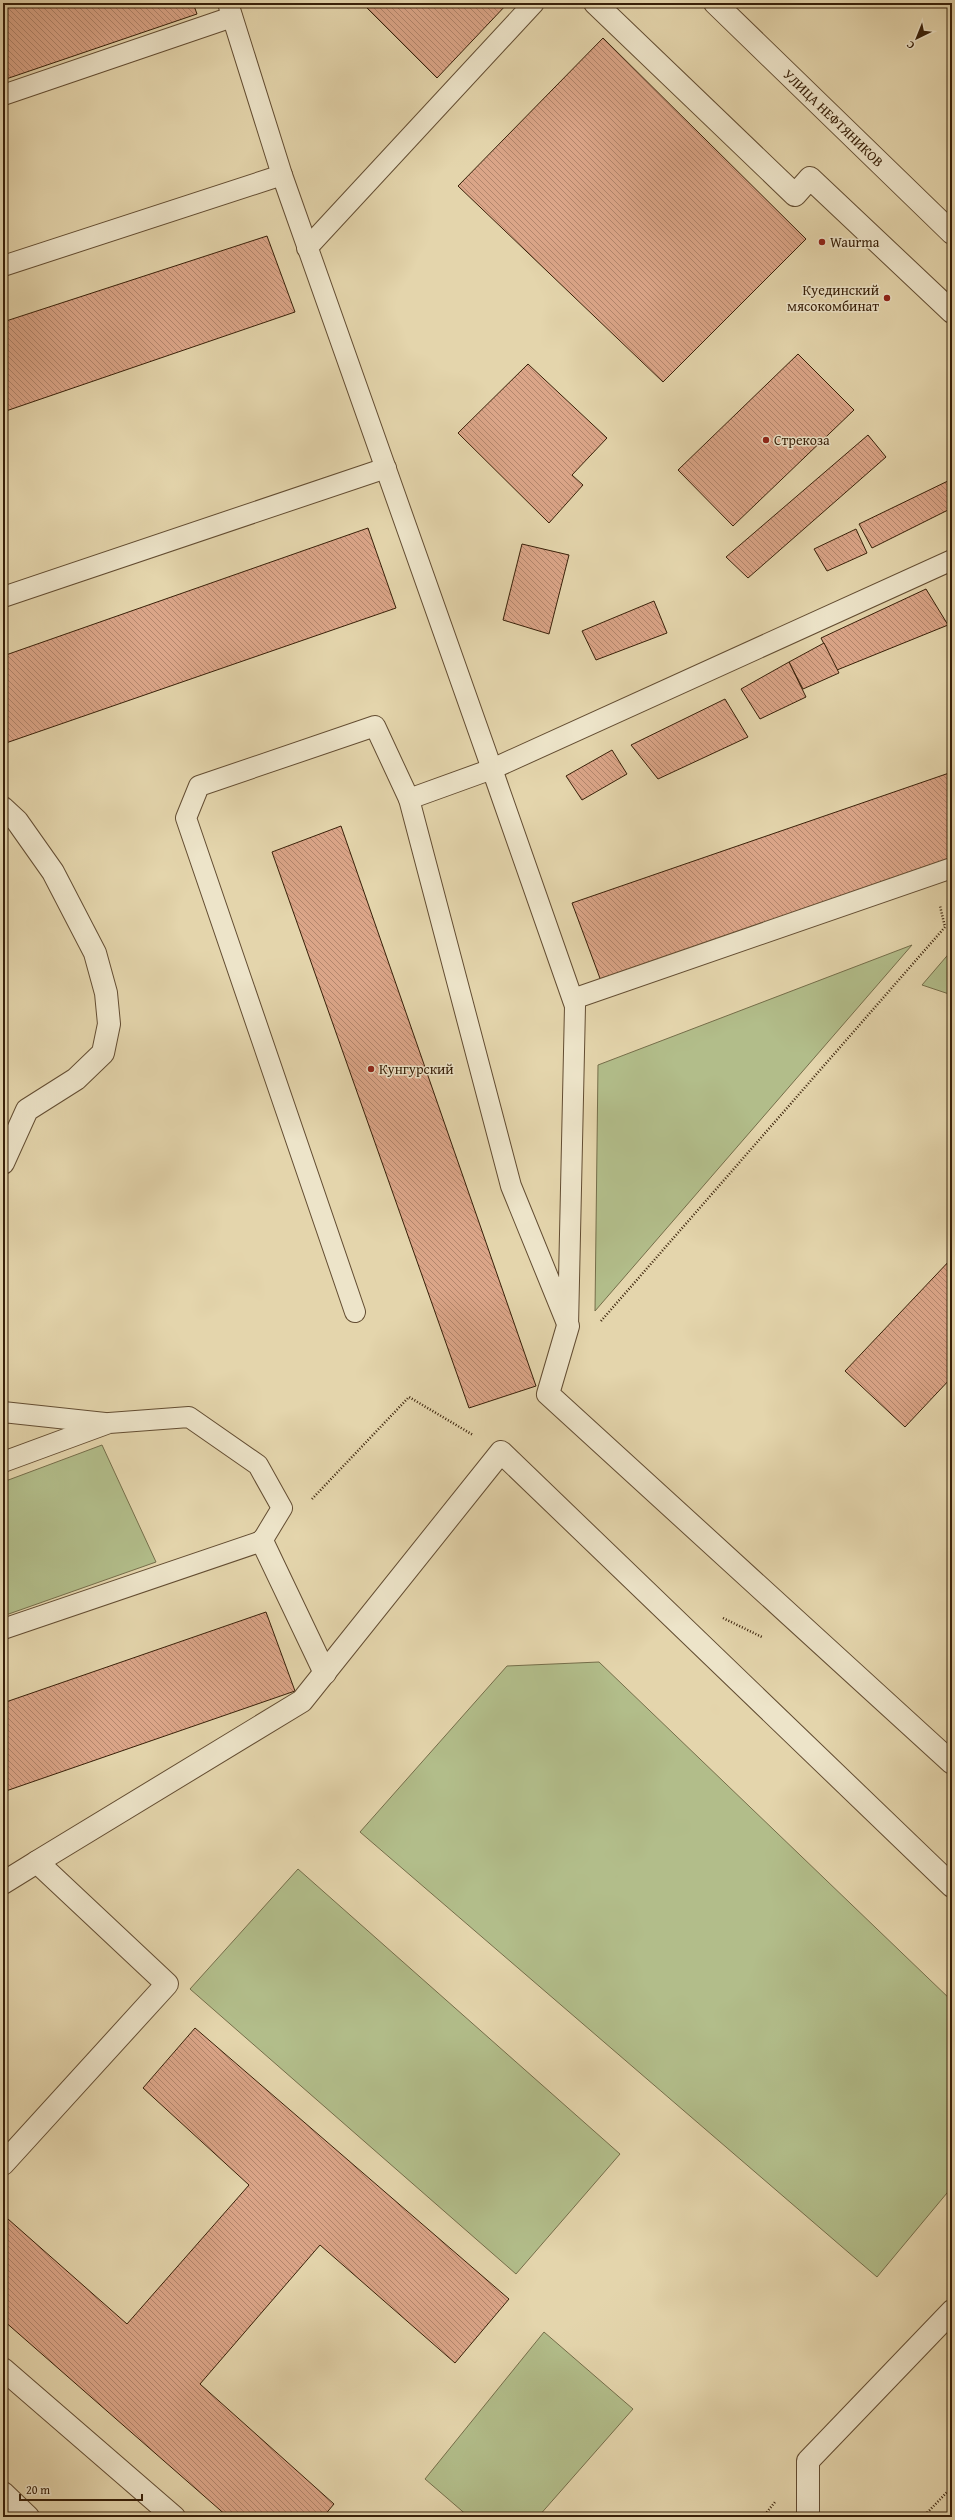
<svg xmlns="http://www.w3.org/2000/svg" width="955" height="2520" font-family="'Gentium Book Plus',serif">
	<style>
		.green { fill: #b2bd8a; stroke: #756e4a }
		.building { fill: url(#building-back-hatch); stroke: #382009 }
		.lines { fill: none; stroke-linecap: round; stroke-linejoin: round }
		.service-casing { stroke: #634d32; stroke-width: 22 }
		.pedestrian-casing { stroke: #634d32; stroke-width: 24 }
		.minor-casing { stroke: #634d32; stroke-width: 24 }
		.path { stroke: #382009; stroke-width: 2.5; stroke-dasharray: 1 2; stroke-linecap: butt }
		.service { stroke: #ede4c9; stroke-width: 20 }
		.pedestrian { stroke: #ede4c9; stroke-width: 22 }
		.minor { stroke: #ede4c9; stroke-width: 22 }
		.poi-dot { fill: #8f2418; stroke: #ede4c9; stroke-width: 1.5 }
		.labels { text-anchor: middle; stroke-width: 3; stroke-linejoin: round; paint-order: stroke }
		.street-label { font-size: 14px; fill: #382009; stroke: #ede4c9 }
		.poi-label { font-size: 14px; fill: #382009; stroke: #ede4c9; text-anchor: start }
	</style>
	<defs>
		<pattern id="building-back-hatch" width="6" height="6" patternUnits="userSpaceOnUse"><rect width="6" height="6" fill="#dba588"/><path d="M-1 5l2 2M0 0l6 6M5-1l2 2" fill="none" stroke="#b3866d"/></pattern>
	</defs>
	<rect width="100%" height="100%" fill="#e4d5ac"/>
	<filter id="stains"><feTurbulence type="fractalNoise" baseFrequency=".005" numOctaves="4"/><feColorMatrix values="0 0 0 0 .2 0 0 0 0 .09 0 0 0 0 .02 0 0 0 .5 -.17"/></filter>
	<radialGradient id="worn" r=".72"><stop offset=".6" stop-color="#630" stop-opacity="0"/><stop offset="1" stop-color="#630" stop-opacity=".3"/></radialGradient>
	<g class="green">
		<path d="M912,945L595,1311L598,1065Z"/>
		<path d="M952,950V995L922,985Z"/>
		<path d="M102,1445L156,1562L3,1616V1482Z"/>
		<path d="M599,1662L952,2001V2187L877,2277L360,1832L507,1666Z"/>
		<path d="M298,1869L620,2154L516,2274L190,1989Z"/>
		<path d="M544,2332L633,2409L538,2517H469L425,2479Z"/>
	</g>
	<g class="building">
		<path d="M3,3H193L197,14L3,80Z"/>
		<path d="M362,3H508L437,78Z"/>
		<path d="M603,38L806,239L663,382L458,186Z"/>
		<path d="M267,236L295,312L3,412V322Z"/>
		<path d="M798,354L854,410L733,526L678,470Z"/>
		<path d="M528,364L607,438L572,475L583,485L549,523L458,433Z"/>
		<path d="M868,435L886,457L748,578L726,557Z"/>
		<path d="M952,479V508L872,548L859,524Z"/>
		<path d="M368,528L396,608L3,744V656Z"/>
		<path d="M856,529L867,553L827,571L814,549Z"/>
		<path d="M522,544L569,555L549,634L503,620Z"/>
		<path d="M926,589L948,625L837,670L821,638Z"/>
		<path d="M654,601L667,633L596,660L582,631Z"/>
		<path d="M824,643L839,673L803,689L789,662Z"/>
		<path d="M789,662L806,697L760,719L741,689Z"/>
		<path d="M725,699L748,737L658,779L631,745Z"/>
		<path d="M612,750L627,774L582,800L566,776Z"/>
		<path d="M952,772V863L601,981L572,903Z"/>
		<path d="M341,826L536,1386L469,1408L272,852Z"/>
		<path d="M952,1258V1377L905,1427L845,1371Z"/>
		<path d="M266,1612L295,1691L3,1792V1703Z"/>
		<path d="M195,2028L509,2299L455,2363L320,2245L200,2384L334,2504L323,2517H228L3,2320V2225L8,2219L127,2324L249,2185L143,2088Z"/>
	</g>
	<g class="lines">
		<g class="service-casing">
			<g id="service">
				<path d="M228,3L282,175L492,769L952,560"/>
				<path d="M3,95L232,17"/>
				<path d="M307,248L534,3"/>
				<path d="M3,266L282,175"/>
				<path d="M3,597L386,468"/>
				<path d="M492,769L575,1006L568,1326L511,1186L409,799Z"/>
				<path d="M573,999L952,868"/>
				<path d="M355,1312L186,818L199,786L375,726L409,799"/>
				<path d="M3,1412L105,1423"/>
				<path d="M3,1462L109,1423L189,1417L258,1465L282,1508L262,1541L3,1629"/>
			</g>
		</g>
		<g class="pedestrian-casing">
			<g id="pedestrian">
				<path d="M595,3L795,195L810,178L952,312"/>
				<path d="M3,808L17,821L53,872L95,953L106,993L109,1024L103,1053L76,1079L27,1110L3,1163"/>
				<path d="M568,1326L548,1394L952,1763"/>
				<path d="M262,1541L325,1673"/>
				<path d="M37,1862L302,1701L501,1452L952,1886"/>
				<path d="M3,1883L37,1862L167,1984L3,2164"/>
				<path d="M3,2369L174,2517"/>
				<path d="M3,2493L28,2517"/>
				<path d="M808,2517V2461L952,2311"/>
			</g>
		</g>
		<g class="minor-casing">
			<g id="minor">
				<path id="s1" d="M715,3L952,233"/>
			</g>
		</g>
		<g class="path">
			<path d="M601,1321L945,927L940,906"/>
			<path d="M312,1499L409,1397L473,1435"/>
			<path d="M723,1618L762,1637"/>
			<path d="M763,2517L775,2502"/>
			<path d="M923,2517L952,2487"/>
		</g>
		<use href="#service" class="service"/>
		<use href="#pedestrian" class="pedestrian"/>
		<use href="#minor" class="minor"/>
	</g>
	<g class="poi-dot">
		<circle cx="822" cy="242" r="4"/>
		<circle cx="887" cy="298" r="4"/>
		<circle cx="766" cy="440" r="4"/>
		<circle cx="371" cy="1069" r="4"/>
	</g>
	<g class="labels">
		<g class="street-label">
			<text dy="5" stroke="none"><textPath href="#s1" startOffset="165">УЛИЦА НЕФТЯНИКОВ</textPath></text>
		</g>
		<g class="poi-label">
			<text x="830" y="247">Waurma</text>
			<text x="879" y="295" text-anchor="end">Куединский<tspan x="879" dy="16">мясокомбинат</tspan></text>
			<text x="774" y="445">Стрекоза</text>
			<text x="379" y="1074">Кунгурский</text>
		</g>
	</g>
	<rect width="955" height="2520" fill="none" stroke="#e4d5ac" stroke-width="16"/>
	<rect x="4" y="4" width="947" height="2512" fill="none" stroke="#382009" stroke-width="2"/>
	<rect x="8" y="8" width="939" height="2504" fill="none" stroke="#382009"/>
	<g transform="translate(917 38) rotate(223)" stroke="#ede4c9" stroke-width="3" paint-order="stroke">
	<path d="M0-3L7 15L0 10L-7 15Z" fill="#382009"/>
	<text y="-6" font-size="11" font-weight="bold" text-anchor="middle" fill="#382009">С</text>
	</g>
	<path d="M20 2494v6h122v-6" fill="none" stroke="#382009" stroke-width="2"/>
	<text x="26" y="2494" font-size="12" fill="#382009" stroke="#ede4c9" stroke-width="3" paint-order="stroke">20 m</text>
	<rect width="100%" height="100%" filter="url(#stains)"/>
	<rect width="100%" height="100%" fill="url(#worn)"/>
</svg>
